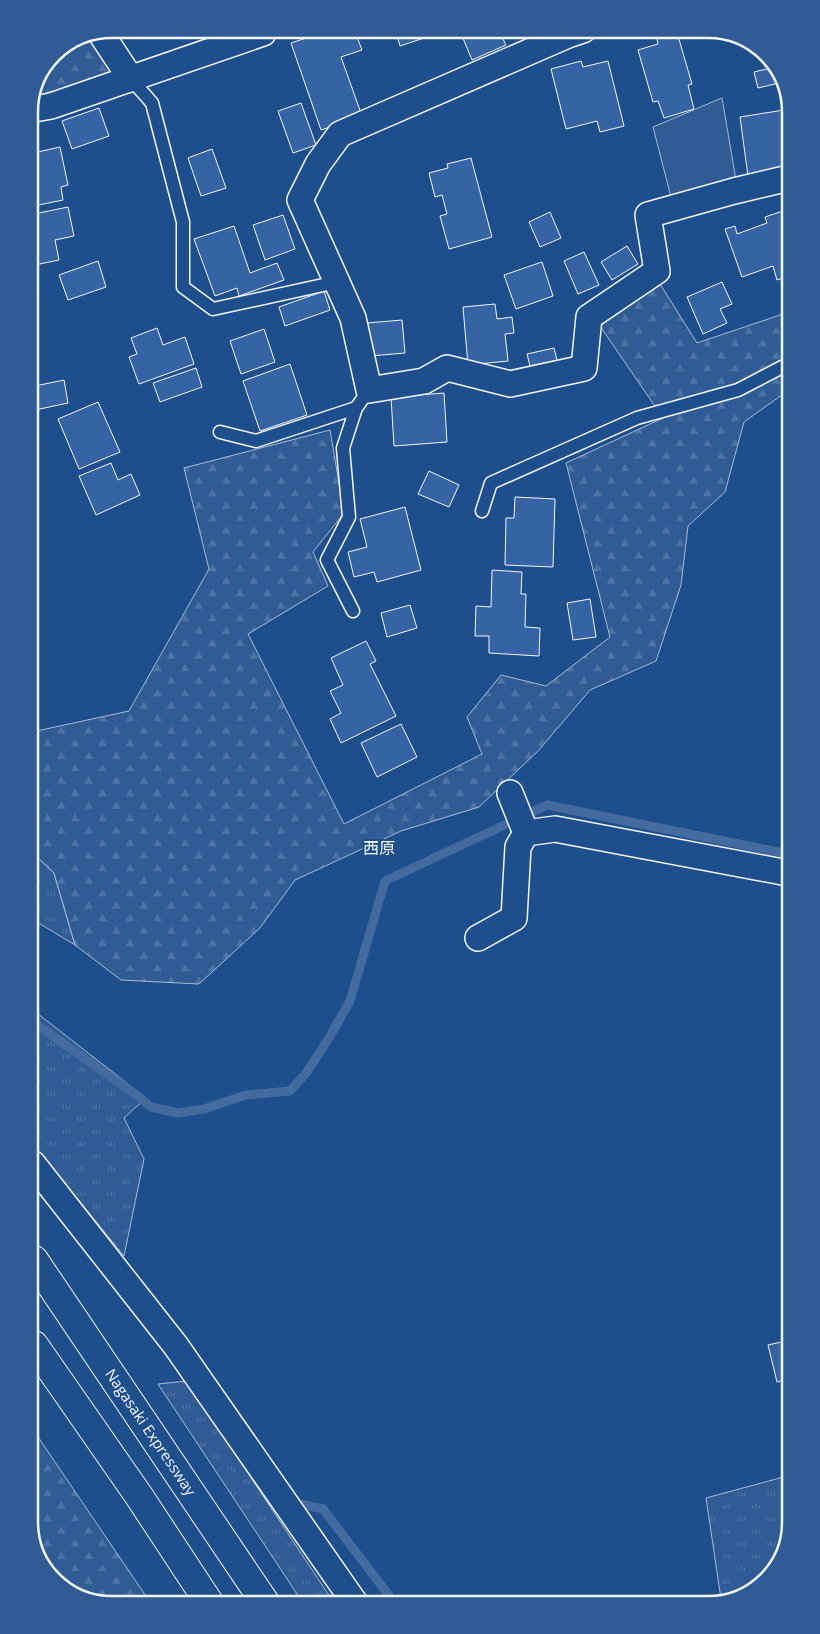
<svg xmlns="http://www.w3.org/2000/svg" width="820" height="1634" font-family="'Open Sans','Noto Sans JP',sans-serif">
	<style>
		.grass { fill: url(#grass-tufts); stroke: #a8bbd7 }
		.forest { fill: url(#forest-firs); stroke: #a8bbd7 }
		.green { fill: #305b95; stroke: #a8bbd7 }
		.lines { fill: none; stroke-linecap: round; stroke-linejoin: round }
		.stream { stroke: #446ba0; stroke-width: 9 }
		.building { fill: #3563a3; stroke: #f2f6ff }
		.service-casing { stroke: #f2f6ff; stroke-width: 15 }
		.minor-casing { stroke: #f2f6ff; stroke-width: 28 }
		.motorway-casing { stroke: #f2f6ff; stroke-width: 30 }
		.service { stroke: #1f4e8c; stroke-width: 12 }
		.minor { stroke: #1f4e8c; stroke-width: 25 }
		.motorway { stroke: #1f4e8c; stroke-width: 28 }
		.labels { text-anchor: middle; stroke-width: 4; stroke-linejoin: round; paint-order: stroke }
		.street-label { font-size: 15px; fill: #f2f6ff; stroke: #1f4e8c }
		.neighbourhood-label { font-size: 16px; fill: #f2f6ff; stroke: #1f4e8c }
		.rim { fill: none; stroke: #f2f6ff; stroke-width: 2.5 }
	</style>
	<defs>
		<pattern id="grass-tufts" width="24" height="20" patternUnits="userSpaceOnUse" patternTransform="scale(1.25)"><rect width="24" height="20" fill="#305b95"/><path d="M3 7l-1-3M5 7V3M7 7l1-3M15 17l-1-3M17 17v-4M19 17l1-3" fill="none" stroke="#4e73a5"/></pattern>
		<pattern id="forest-firs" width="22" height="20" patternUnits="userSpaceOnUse" patternTransform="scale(1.25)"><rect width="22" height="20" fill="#305b95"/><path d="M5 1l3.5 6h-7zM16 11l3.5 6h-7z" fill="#4e73a5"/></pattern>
	</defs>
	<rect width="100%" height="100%" fill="#1f4e8c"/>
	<g class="grass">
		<path d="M32,852L54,873L75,945L37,922L32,924Z"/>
		<path d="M33,1010L146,1098L124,1118L144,1159L124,1256L33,1144Z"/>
		<path d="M187,1381L334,1603H303L158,1384Z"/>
		<path d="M791,1475V1522L777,1568L740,1599H721L706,1498Z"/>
	</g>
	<g class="forest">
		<path d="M80,35H88L117,71L32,100L53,53Z"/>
		<path d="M660,284L697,343L786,313V392L744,422L725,492L688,526L681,585L656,661L590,690L539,750L479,807L401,831L295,880L260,928L199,984L121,980L75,945L54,873L32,852V732L129,711L209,569L184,468L330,430L344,513L313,552L328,586L248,634L344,824L482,754L467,717L501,675L546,686L610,637L566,463L663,418L600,326Z"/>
		<path d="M34,1431L152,1605H107L66,1591L35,1554Z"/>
	</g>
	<path class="green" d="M722,98L736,180L671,197L653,127Z"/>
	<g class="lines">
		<g class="stream">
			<path d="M33,1022L128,1089L151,1107L178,1113L204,1109L246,1095L290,1091L307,1072L330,1036L350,1001L385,881L547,805L788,854"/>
			<path d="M292,1497L296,1503L323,1509L394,1602"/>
		</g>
	</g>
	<g class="building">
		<path d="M664,29H676L692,84L688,85L694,109L664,118L658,101L653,102L638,50L658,44L655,32Z"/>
		<path d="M460,31H499L506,45L472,60Z"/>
		<path d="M355,32L362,50L341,57L362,116L321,130L291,43L321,33Z"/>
		<path d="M396,32H438L439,33L400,46Z"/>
		<path d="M758,46L766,56L762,57Z"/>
		<path d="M581,61L583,67L608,61L624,126L600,132L597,121L566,129L551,69Z"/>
		<path d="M775,67L785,80V93L783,82L758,88L754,72Z"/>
		<path d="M301,103L316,145L293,153L278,111Z"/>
		<path d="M99,108L109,136L72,149L62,121Z"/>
		<path d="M784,110L785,171L748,176L740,117Z"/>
		<path d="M60,147L68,185L61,187L63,200L29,207V154Z"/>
		<path d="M212,149L226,188L201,196L188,158Z"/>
		<path d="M471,158L492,237L449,249L440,216L447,214L442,195L435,197L429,173L448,168L447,164Z"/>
		<path d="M68,207L74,236L55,240L59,260L30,266L29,215Z"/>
		<path d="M786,210V277L777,280L773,266L742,277L725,229L735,226L737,234L767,223L765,217Z"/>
		<path d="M550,212L561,238L540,247L529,222Z"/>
		<path d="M283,215L295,249L265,260L253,225Z"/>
		<path d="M234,226L250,273L277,263L284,280L239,296L237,288L215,296L194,239Z"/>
		<path d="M627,246L638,264L612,280L601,262Z"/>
		<path d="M584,252L599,285L578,294L564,261Z"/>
		<path d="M98,261L106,287L68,300L59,275Z"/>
		<path d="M542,262L553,296L516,309L504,275Z"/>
		<path d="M722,282L732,304L720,309L727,323L703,334L687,297Z"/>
		<path d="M324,291L330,310L285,326L279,307Z"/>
		<path d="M495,304L497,319L512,317L514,333L505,334L508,361L468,365L463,307Z"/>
		<path d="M402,320L405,353L370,356L367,323Z"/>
		<path d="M157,328L163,345L185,337L194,364L139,384L129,357L137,354L131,338Z"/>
		<path d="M264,329L275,362L241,374L230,341Z"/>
		<path d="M554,348L558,364L531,370L527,354Z"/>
		<path d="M290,364L307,415L260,431L243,381Z"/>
		<path d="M196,368L202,387L160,402L153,383Z"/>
		<path d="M64,380L68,403L35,410L30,387Z"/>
		<path d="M444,393L447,442L394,446L391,397Z"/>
		<path d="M98,402L120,452L79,469L58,419Z"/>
		<path d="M111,463L118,480L131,474L140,495L96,515L79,476Z"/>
		<path d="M429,471L459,485L449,507L418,494Z"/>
		<path d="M515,497L555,499L553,567L505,565L506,518H514Z"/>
		<path d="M405,507L421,570L377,582L374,572L354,577L348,552L367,547L360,519Z"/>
		<path d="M492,570L522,572L521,594H526L525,627L540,628L539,656L489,653V636H475L476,606L491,607Z"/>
		<path d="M590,599L596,637L573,640L567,603Z"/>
		<path d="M410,605L417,628L387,637L381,613Z"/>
		<path d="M366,641L376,661L370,664L396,716L341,743L330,719L341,713L330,691L343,685L331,658Z"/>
		<path d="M401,724L417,757L377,777L361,743Z"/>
		<path d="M790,1274V1291L786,1275Z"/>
		<path d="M790,1340L791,1378L777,1382L768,1345Z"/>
	</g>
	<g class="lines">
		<g class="service-casing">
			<g id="service">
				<path d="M131,79L152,103L183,222V287L213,309L337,282"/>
				<path d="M220,432L256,441L356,408"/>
				<path d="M482,511L491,483L637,418L738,390L786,365"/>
				<path d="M353,611L327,560L349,517L343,448L356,408L369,390"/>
			</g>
		</g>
		<g class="minor-casing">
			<g id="minor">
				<path d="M583,30L568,35L340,134L318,164L300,200L353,318L369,390L424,381L447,368L510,384L584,368L589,317L657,271L648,215L734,191L785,179"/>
				<path d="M102,35L131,79"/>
				<path d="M29,110L51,106L263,33"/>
				<path d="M510,793L526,833"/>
				<path d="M478,938L514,918L518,847L526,833L555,829L788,873"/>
				<path d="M33,1164L176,1346L355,1603"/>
			</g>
		</g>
		<g class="motorway-casing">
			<g id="motorway">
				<path id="s1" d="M34,1260L266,1604"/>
				<path d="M34,1345L139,1496L210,1604"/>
			</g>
		</g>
		<use href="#service" class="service"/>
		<use href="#minor" class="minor"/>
		<use href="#motorway" class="motorway"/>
	</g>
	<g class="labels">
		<g class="street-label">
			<text dy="5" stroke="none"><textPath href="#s1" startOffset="208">Nagasaki Expressway</textPath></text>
		</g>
		<g class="neighbourhood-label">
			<text x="379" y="854">西原</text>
		</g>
	</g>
	<path d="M0 0H820V1634H0ZM112 38H708A74 74 0 0 1 782 112V1522A74 74 0 0 1 708 1596H112A74 74 0 0 1 38 1522V112A74 74 0 0 1 112 38Z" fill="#305b95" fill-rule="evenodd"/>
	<path class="rim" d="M112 38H708A74 74 0 0 1 782 112V1522A74 74 0 0 1 708 1596H112A74 74 0 0 1 38 1522V112A74 74 0 0 1 112 38Z"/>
</svg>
